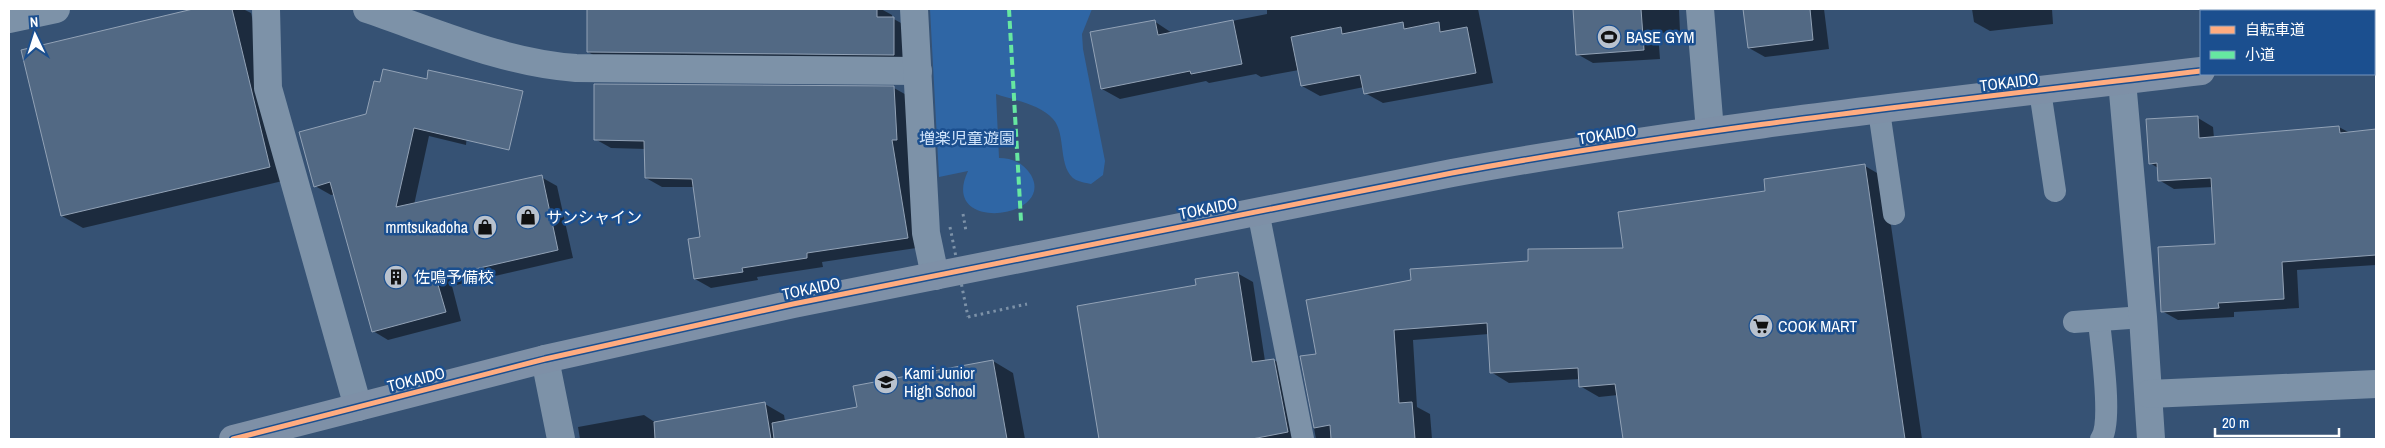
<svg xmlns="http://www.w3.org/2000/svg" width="2385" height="448" font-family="'Archivo Narrow','Noto Sans JP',sans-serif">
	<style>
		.green { fill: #2f66a5 }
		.shadow { fill: #0007 }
		.building { fill: #526984; stroke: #92a2b6 }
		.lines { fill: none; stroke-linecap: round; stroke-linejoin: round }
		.path { stroke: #7d92a8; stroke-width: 3; stroke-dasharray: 2.5 4; stroke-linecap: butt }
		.service { stroke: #7d92a8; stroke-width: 22 }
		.minor { stroke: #7d92a8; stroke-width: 28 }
		.trunk { stroke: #7e90a7; stroke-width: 28 }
		.path-bridge { stroke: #7d92a8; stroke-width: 3; stroke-dasharray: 2.5 4; stroke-linecap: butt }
		.quiet { stroke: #66e7a1; stroke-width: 4; stroke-dasharray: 8 4; stroke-linecap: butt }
		.cycleway-casing { stroke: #1b4f8f; stroke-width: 8 }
		.cycleway { stroke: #ffac80; stroke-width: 5 }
		.labels { text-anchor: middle; stroke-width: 5; stroke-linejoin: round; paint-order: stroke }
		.poi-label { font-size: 16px; fill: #fff; stroke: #1b4f8f; text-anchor: start }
		.street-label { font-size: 16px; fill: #fff; stroke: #1b4f8f }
		.park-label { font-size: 16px; fill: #cfe3fa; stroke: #1b4f8f }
	</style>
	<rect width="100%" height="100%" fill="#365274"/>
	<path class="green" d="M930,9H1092L1082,34L1083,49L1105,161L1103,175L1091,184C1087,183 1080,182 1076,180C1057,169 1067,134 1053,119C1040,104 1013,100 996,94L999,158C1012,158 1024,163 1031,175C1056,219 938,234 968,171L939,177Z"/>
	<g class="shadow">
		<path d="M198,9H243L251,13L291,179L83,228L62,216L22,51Z"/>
		<path d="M588,9H881L892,15V18L910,28V64L604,61L588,52Z"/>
		<path d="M1267,9H1478L1493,83L1383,103L1365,93L1364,87L1320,96L1302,86L1299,70L1261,77L1256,74L1209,83L1206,81L1120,99L1102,89L1154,21L1172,33L1267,14Z"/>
		<path d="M1574,9H1679L1680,32L1658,33L1660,59L1593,63L1577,54Z"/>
		<path d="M1744,9H1824L1829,49L1765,57L1749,48Z"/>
		<path d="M1972,9H2052L2053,24L1990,31L1974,22Z"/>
		<path d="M894,88L910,97L913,148L908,149L923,247L822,262L823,267L757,277L758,280L711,288L695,279L701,238L694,187H662L646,178V149L611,148L595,139Z"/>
		<path d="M471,95L466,145L429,136L414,205L541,177L557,186L573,258L452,286L461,321L388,340L373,331L335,194L331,195L315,186L300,133Z"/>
		<path d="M2198,118L2213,127L2214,138L2339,127L2350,133L2376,130V265L2297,270L2299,308L2234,312V317L2178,320L2162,311L2216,245L2213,187L2174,189L2159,180L2158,168L2150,163Z"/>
		<path d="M1865,166L1884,177L1922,439H1625L1618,395L1599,397L1580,386V379L1509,383L1491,372L1489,334L1413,340L1417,407L1430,414L1432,439H1316L1301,357L1318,355L1529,262L1624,249L1766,192Z"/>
		<path d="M1237,273L1253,282L1265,361L1274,360L1289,369L1303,439H1101L1078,307L1197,286Z"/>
		<path d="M993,361L1013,373L1025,439H580L578,427L644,415L656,423L765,404L784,415L785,421L858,408Z"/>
	</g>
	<g class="building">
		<path d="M193,9H232L270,167L61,216L21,50Z"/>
		<path d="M587,9H877V17H894V55L587,52Z"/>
		<path d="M1573,9H1641L1644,50L1576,55Z"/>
		<path d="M1743,9H1810L1813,40L1748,48Z"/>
		<path d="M1155,20L1158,35L1233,20L1242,64L1191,74L1190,71L1101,89L1090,32Z"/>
		<path d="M1403,22L1404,29L1439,22L1440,32L1467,27L1476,73L1364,94L1360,75L1301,86L1291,37L1341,27L1342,34Z"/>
		<path d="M383,69L427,79L428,70L523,91L509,150L414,128L396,207L542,175L558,250L436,278L446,312L372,332L330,182L314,187L299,132L366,114L374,81L380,82Z"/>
		<path d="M594,84L894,86L897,140H892L908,238L807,253V258L742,268L743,272L694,279L688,239L700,237L692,179L645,178L644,141L594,140Z"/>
		<path d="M2198,116L2199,138L2339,126L2340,133L2376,129V255L2282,262L2284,299L2218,303L2219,308L2161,312L2158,247L2215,244L2211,178L2158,181L2157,163L2149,164L2146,119Z"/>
		<path d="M1865,164L1905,439H1623L1615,384L1579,387L1578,368L1490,373L1487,323L1394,330L1399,403L1412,402L1415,439H1331L1330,425L1314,428L1300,356L1316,354L1306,300L1411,280L1410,269L1528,261V249L1623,248L1618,212L1765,191L1764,179Z"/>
		<path d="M1238,272L1252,362L1274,359L1288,432L1252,439H1099L1077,306L1196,285L1195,279Z"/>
		<path d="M993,360L1007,439H774L772,423L857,407L853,386Z"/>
		<path d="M765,402L771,439H655L654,422Z"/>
	</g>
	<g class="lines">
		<g class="path">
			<path d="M963,214L966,231"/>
			<path d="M968,317L1027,304"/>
		</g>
		<g class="service">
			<path d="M2040,91L2055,191"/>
			<path d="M1879,111L1894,214"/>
			<path d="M1258,211L1303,439"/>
			<path d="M2099,321C2101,345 2113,422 2101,439"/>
			<path d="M2074,322L2143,317"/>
		</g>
		<g class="minor">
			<path d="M266,9L268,88L358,407"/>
			<path d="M367,9C435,32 504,63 576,68L918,71"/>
			<path d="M914,9L926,233L935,276"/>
			<path d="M1700,9L1710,131"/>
			<path d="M9,19L56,9"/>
			<path d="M2122,81L2143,317L2151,439"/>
			<path d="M545,359L561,439"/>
			<path d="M2149,394L2376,384"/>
		</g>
		<g class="trunk">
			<path d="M2374,50H2376"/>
			<path d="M233,439L545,359L793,304L1452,173C1700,127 1951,101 2201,71"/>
		</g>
		<path class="path-bridge" d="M950,227L968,317"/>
		<path class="quiet" d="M1009,9L1021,221"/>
		<g class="cycleway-casing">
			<path id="cycleway" d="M233,439L545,359L793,304L1452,173C1700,127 1951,101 2201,71"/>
		</g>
		<use href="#cycleway" class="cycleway"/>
	</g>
	<defs>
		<g id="stadium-disc" transform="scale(1.25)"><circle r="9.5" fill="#b9c2ce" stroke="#1b4f8f"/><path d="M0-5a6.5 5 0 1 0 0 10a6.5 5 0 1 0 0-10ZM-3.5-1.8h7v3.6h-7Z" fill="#111"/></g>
		<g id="shop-disc" transform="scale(1.25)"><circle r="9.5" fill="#b9c2ce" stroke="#1b4f8f"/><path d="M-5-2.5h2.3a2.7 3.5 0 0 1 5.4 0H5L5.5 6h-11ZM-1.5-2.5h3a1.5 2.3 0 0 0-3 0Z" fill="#111"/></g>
		<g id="building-disc" transform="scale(1.25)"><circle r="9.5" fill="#b9c2ce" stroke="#1b4f8f"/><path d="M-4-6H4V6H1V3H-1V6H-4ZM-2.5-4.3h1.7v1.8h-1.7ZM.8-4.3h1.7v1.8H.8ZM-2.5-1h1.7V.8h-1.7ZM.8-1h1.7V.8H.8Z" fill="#111"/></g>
		<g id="supermarket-disc" transform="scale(1.25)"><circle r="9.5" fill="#b9c2ce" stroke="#1b4f8f"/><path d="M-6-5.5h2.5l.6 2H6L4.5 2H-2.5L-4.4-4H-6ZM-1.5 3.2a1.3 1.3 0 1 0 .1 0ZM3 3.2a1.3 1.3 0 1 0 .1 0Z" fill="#111"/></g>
		<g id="school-disc" transform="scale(1.25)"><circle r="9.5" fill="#b9c2ce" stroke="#1b4f8f"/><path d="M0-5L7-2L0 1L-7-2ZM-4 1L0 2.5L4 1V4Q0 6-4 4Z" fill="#111"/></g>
	</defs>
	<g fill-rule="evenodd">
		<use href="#stadium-disc" x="1609" y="37"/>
		<use href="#shop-disc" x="528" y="217"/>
		<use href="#shop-disc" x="485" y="227"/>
		<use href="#building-disc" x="396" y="277"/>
		<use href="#supermarket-disc" x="1761" y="326"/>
		<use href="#school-disc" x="886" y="382"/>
	</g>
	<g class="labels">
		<g class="poi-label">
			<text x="1626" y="43">BASE GYM</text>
			<text x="546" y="223">サンシャイン</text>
			<text x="468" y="233" text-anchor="end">mmtsukadoha</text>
			<text x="414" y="283">佐鳴予備校</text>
			<text x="1778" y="332">COOK MART</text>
			<text x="904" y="379">Kami Junior<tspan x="904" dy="18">High School</tspan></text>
		</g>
		<g class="street-label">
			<text transform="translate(2009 82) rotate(-7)" y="6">TOKAIDO</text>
			<text transform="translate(1607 134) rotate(-9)" y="6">TOKAIDO</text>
			<text transform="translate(1208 208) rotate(-11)" y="6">TOKAIDO</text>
			<text transform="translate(811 288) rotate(-12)" y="6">TOKAIDO</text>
			<text transform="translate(416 379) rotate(-14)" y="6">TOKAIDO</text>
		</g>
		<g class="park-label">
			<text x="967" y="144">増楽児童遊園</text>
		</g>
	</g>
	<rect width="2385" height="448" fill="none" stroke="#ffffff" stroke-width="20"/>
	<rect x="2200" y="10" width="175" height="65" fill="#1b4f8f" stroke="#7695bc"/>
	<rect x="2210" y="26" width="25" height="8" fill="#ffac80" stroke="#7695bc"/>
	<text x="2245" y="35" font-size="15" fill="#ffffff">自転車道</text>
	<rect x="2210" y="51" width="25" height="8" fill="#66e7a1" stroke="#7695bc"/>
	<text x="2245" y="60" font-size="15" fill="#ffffff">小道</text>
	<g transform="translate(35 35) rotate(356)" stroke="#1b4f8f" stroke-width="4" paint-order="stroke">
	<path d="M0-4L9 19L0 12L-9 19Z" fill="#ffffff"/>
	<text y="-8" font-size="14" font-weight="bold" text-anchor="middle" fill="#ffffff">N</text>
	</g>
	<path d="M2215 428v8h124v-8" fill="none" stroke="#ffffff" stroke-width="2.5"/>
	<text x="2222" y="428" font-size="15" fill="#ffffff" stroke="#1b4f8f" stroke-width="4" paint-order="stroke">20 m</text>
</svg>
